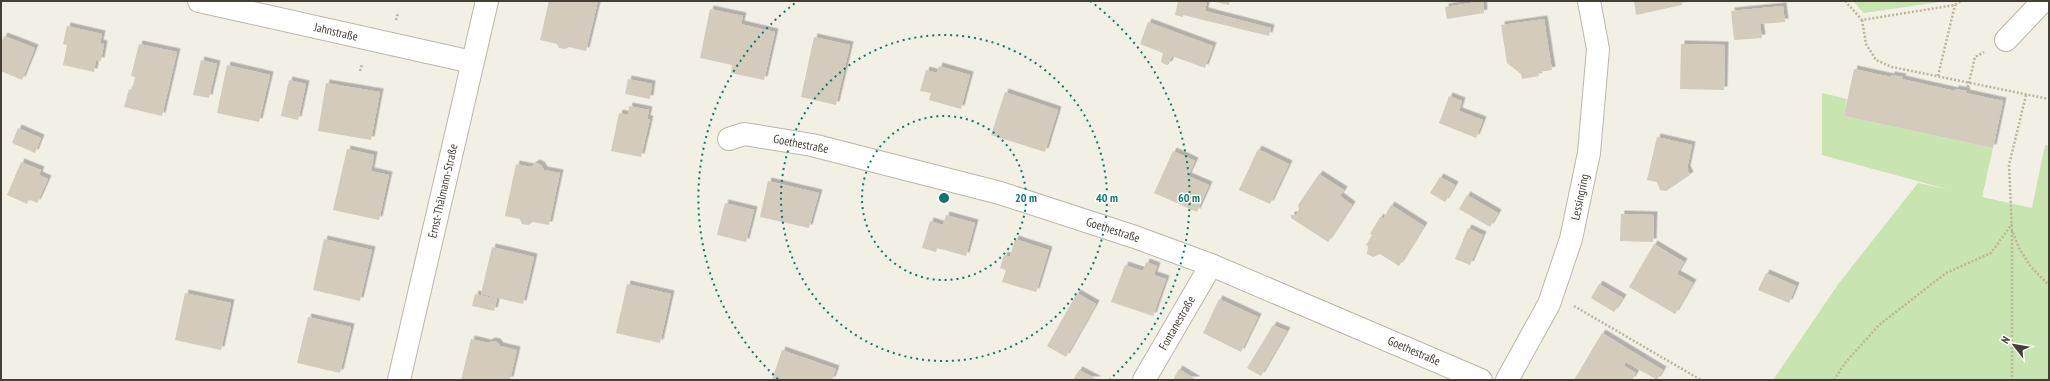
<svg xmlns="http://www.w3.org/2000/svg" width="2050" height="381" font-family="'PT Sans Narrow',sans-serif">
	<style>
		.green { fill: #c8e4b0 }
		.building { fill: #d3cbbb; filter: url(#shadow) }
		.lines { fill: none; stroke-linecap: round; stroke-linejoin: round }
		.minor-casing { stroke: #bcb7a8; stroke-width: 24 }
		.path { stroke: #bdb49a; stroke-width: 2.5; stroke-dasharray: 2 2; stroke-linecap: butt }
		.minor { stroke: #fff; stroke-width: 22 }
		.ring { fill: none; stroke: #0f766e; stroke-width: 2; stroke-dasharray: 2 4 }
		.labels { text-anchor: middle; stroke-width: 3; stroke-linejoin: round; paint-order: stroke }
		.street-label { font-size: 12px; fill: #443f35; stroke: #fff }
		.centre { fill: #0f766e; stroke: #fff; stroke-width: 2 }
		.ring-label { font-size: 12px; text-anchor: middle; font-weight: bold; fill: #0f766e; stroke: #fff; stroke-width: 3; stroke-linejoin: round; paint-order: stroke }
	</style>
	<defs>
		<filter id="shadow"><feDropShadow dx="3.5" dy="-3.5" stdDeviation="0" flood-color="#0004"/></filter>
	</defs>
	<rect width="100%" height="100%" fill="#f2efe5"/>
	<g class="green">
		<path d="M1853,1H1947L1864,13Z"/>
		<path d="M1822,93L1847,99L1844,116L1993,148L1982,197L2032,208L2045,145L2049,146V380H1773L1839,283L1918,183L1950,190L1822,155Z"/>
	</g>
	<g class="building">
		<path d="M549,1H598L586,51L569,47L565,49L559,48L557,44L540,40Z"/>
		<path d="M1178,1H1207L1205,11L1271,28L1269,36L1183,15V17L1175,15Z"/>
		<path d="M1211,1H1230L1229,5Z"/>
		<path d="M1483,1L1484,13L1447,19L1445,7Z"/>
		<path d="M1634,1H1681L1682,5L1636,15Z"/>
		<path d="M1783,6L1785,22L1760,24L1762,38L1734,40L1731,11Z"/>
		<path d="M710,9L743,16L741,24L775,32L764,80L731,73L732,65L700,58Z"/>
		<path d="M1544,19L1552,70L1538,72L1539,76L1522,79L1521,74L1507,63L1501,25Z"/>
		<path d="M1148,22L1213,46L1205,68L1172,56L1169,64L1167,65L1162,63L1161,61L1163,53L1140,44Z"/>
		<path d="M67,26L102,34L100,43L104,44L101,61L96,60L94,72L63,65L67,45L63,44Z"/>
		<path d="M4,36L35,48L22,80L1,71V43Z"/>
		<path d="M814,37L850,45L836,105L801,97Z"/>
		<path d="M139,44L177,52L162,116L124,107L129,89L132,90L135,77L131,76Z"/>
		<path d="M1681,44L1725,45L1724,90L1680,89Z"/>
		<path d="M201,60L217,64L209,98L193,95Z"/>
		<path d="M227,65L270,75L259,122L217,113Z"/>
		<path d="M939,66L970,75L961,109L929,100L931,93L920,91L926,70L937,73Z"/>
		<path d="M1854,69L1891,77V75L1903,77L1902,79L1955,91V89L1967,91L1966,93L2003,101L1993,148L1844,116Z"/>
		<path d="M628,79L652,84L650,99L625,94Z"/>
		<path d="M289,80L306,84L298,120L281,116Z"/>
		<path d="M326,83L380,92L371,140L318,131Z"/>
		<path d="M1005,92L1058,110L1045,152L991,135Z"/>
		<path d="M1449,96L1462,101L1459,111L1483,120L1476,138L1439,123Z"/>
		<path d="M629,106L649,110L647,119H650L641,157L611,151L619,113L628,115Z"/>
		<path d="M18,128L41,138L35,153L12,143Z"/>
		<path d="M1657,137L1692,145L1687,169L1690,175L1666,191L1660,190L1657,182L1647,180Z"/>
		<path d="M347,149L374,155L371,171L389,175L379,220L333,210Z"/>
		<path d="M1258,149L1289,164L1270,204L1239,190Z"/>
		<path d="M1173,151L1195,161L1188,176L1209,185L1197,212L1154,193Z"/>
		<path d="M21,162L41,170L39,175L48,179L37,203L29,199L27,204L7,195Z"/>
		<path d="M536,163L541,165L544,170L560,173L549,225L533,222L528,225L522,224L520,219L505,216L516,164L531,167Z"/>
		<path d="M1319,174L1344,190L1340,196L1352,205L1328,242L1291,218V215H1296L1299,209L1298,205Z"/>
		<path d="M1440,177L1455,185L1445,202L1430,193Z"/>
		<path d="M768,181L819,193L809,228L760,217Z"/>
		<path d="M1467,195L1498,213L1490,227L1459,209Z"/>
		<path d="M725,203L754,210L746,242L717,235Z"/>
		<path d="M1391,205L1424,226L1399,266L1380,254L1373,257L1367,254L1368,246L1366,245L1372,235L1370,234L1380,217L1383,219Z"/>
		<path d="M1621,214L1654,215L1653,242L1620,241Z"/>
		<path d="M946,215L975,223L966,256L937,248L936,252L922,248L930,221L943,225Z"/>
		<path d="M1468,228L1483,235L1470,265L1455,259Z"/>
		<path d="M324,239L372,250L360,301L313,290Z"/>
		<path d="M1015,239L1049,250L1036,292L1002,282L1006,270L1000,268L1004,255L1010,257Z"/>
		<path d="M1654,244L1684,262L1677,274L1693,283L1675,314L1629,287Z"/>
		<path d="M492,247L534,257L523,304L481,294Z"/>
		<path d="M1146,262L1157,266L1154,275L1166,279L1153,316L1111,302L1125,265L1143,271Z"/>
		<path d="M1766,273L1796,286L1789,303L1758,290Z"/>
		<path d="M627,284L671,294L660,343L616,333Z"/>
		<path d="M1599,284L1623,298L1614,312L1591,298Z"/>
		<path d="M185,293L231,303L221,350L175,340Z"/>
		<path d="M1077,293L1096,304L1066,357L1047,346Z"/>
		<path d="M475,294L497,299L494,311L472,306Z"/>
		<path d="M1219,299L1258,317L1241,352L1203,333Z"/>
		<path d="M308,317L351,327L340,373L297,363Z"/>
		<path d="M1273,325L1287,331L1261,376L1247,368Z"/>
		<path d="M1602,333L1663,370L1657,380L1626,362L1624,366L1636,373L1632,380H1574Z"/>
		<path d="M471,339L488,343L492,341L497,342L500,346L517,350L510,380H461Z"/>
		<path d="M782,350L836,369L832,380H772Z"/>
		<path d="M1179,369L1197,380H1175L1174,378Z"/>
		<path d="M1079,370L1098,380H1073Z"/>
	</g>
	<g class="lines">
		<g class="minor-casing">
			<g id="minor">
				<path d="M199,1L472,62"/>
				<path d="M2006,40L2043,1"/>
				<path d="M729,139L744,134L812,145L1000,193L1135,237L1211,265L1481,380"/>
				<path d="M399,380L487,1"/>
				<path d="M1144,380L1211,265"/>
				<path d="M1507,380L1549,304L1571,239L1589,153L1598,49L1589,1"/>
			</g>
		</g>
		<g class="path">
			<path d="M1845,1L1862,20L1955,5L1961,1"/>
			<path d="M396,20L398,13"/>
			<path d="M1862,20L1866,44L1876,60L1892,67L2049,99"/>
			<path d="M360,71L362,64"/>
			<path d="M1938,76L1955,5"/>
			<path d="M1967,91L1975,57L1984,52"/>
			<path d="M2026,95L2009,165L2012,230L2019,248L2031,267L2049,285"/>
			<path d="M2012,231V380"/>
			<path d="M1574,306L1701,380"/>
			<path d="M1834,380L1845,363L1879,325L1946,273L1991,253L2012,224"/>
		</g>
		<use href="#minor" class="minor"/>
	</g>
	<g class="ring">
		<circle cx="944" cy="198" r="82"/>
		<circle cx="944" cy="198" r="163"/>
		<path d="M778 379A245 245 0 0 1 798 1M1090 1A245 245 0 0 1 1110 379"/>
	</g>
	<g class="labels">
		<g class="street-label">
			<text transform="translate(336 32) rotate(13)" y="4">Jahnstraße</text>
			<text transform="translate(801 144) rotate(11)" y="4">Goethestraße</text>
			<text transform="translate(443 191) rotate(-77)" y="4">Ernst-Thälmann-Straße</text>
			<text transform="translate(1580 197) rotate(-78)" y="4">Lessingring</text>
			<text transform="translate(1113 230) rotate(18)" y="4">Goethestraße</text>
			<text transform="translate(1177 323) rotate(-60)" y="4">Fontanestraße</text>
			<text transform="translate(1414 351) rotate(23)" y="4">Goethestraße</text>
		</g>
	</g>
	<circle cx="944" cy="198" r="6" class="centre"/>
	<g class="ring-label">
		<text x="1026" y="202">20 m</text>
		<text x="1107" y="202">40 m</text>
		<text x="1189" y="202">60 m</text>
	</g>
	<rect width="2050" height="381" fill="none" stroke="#443f35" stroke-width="4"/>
	<g transform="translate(2014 345) rotate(301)" stroke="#ffffff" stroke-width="3" paint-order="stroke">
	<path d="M0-3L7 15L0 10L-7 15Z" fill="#443f35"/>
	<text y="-6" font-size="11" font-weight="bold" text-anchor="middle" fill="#443f35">N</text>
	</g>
</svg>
